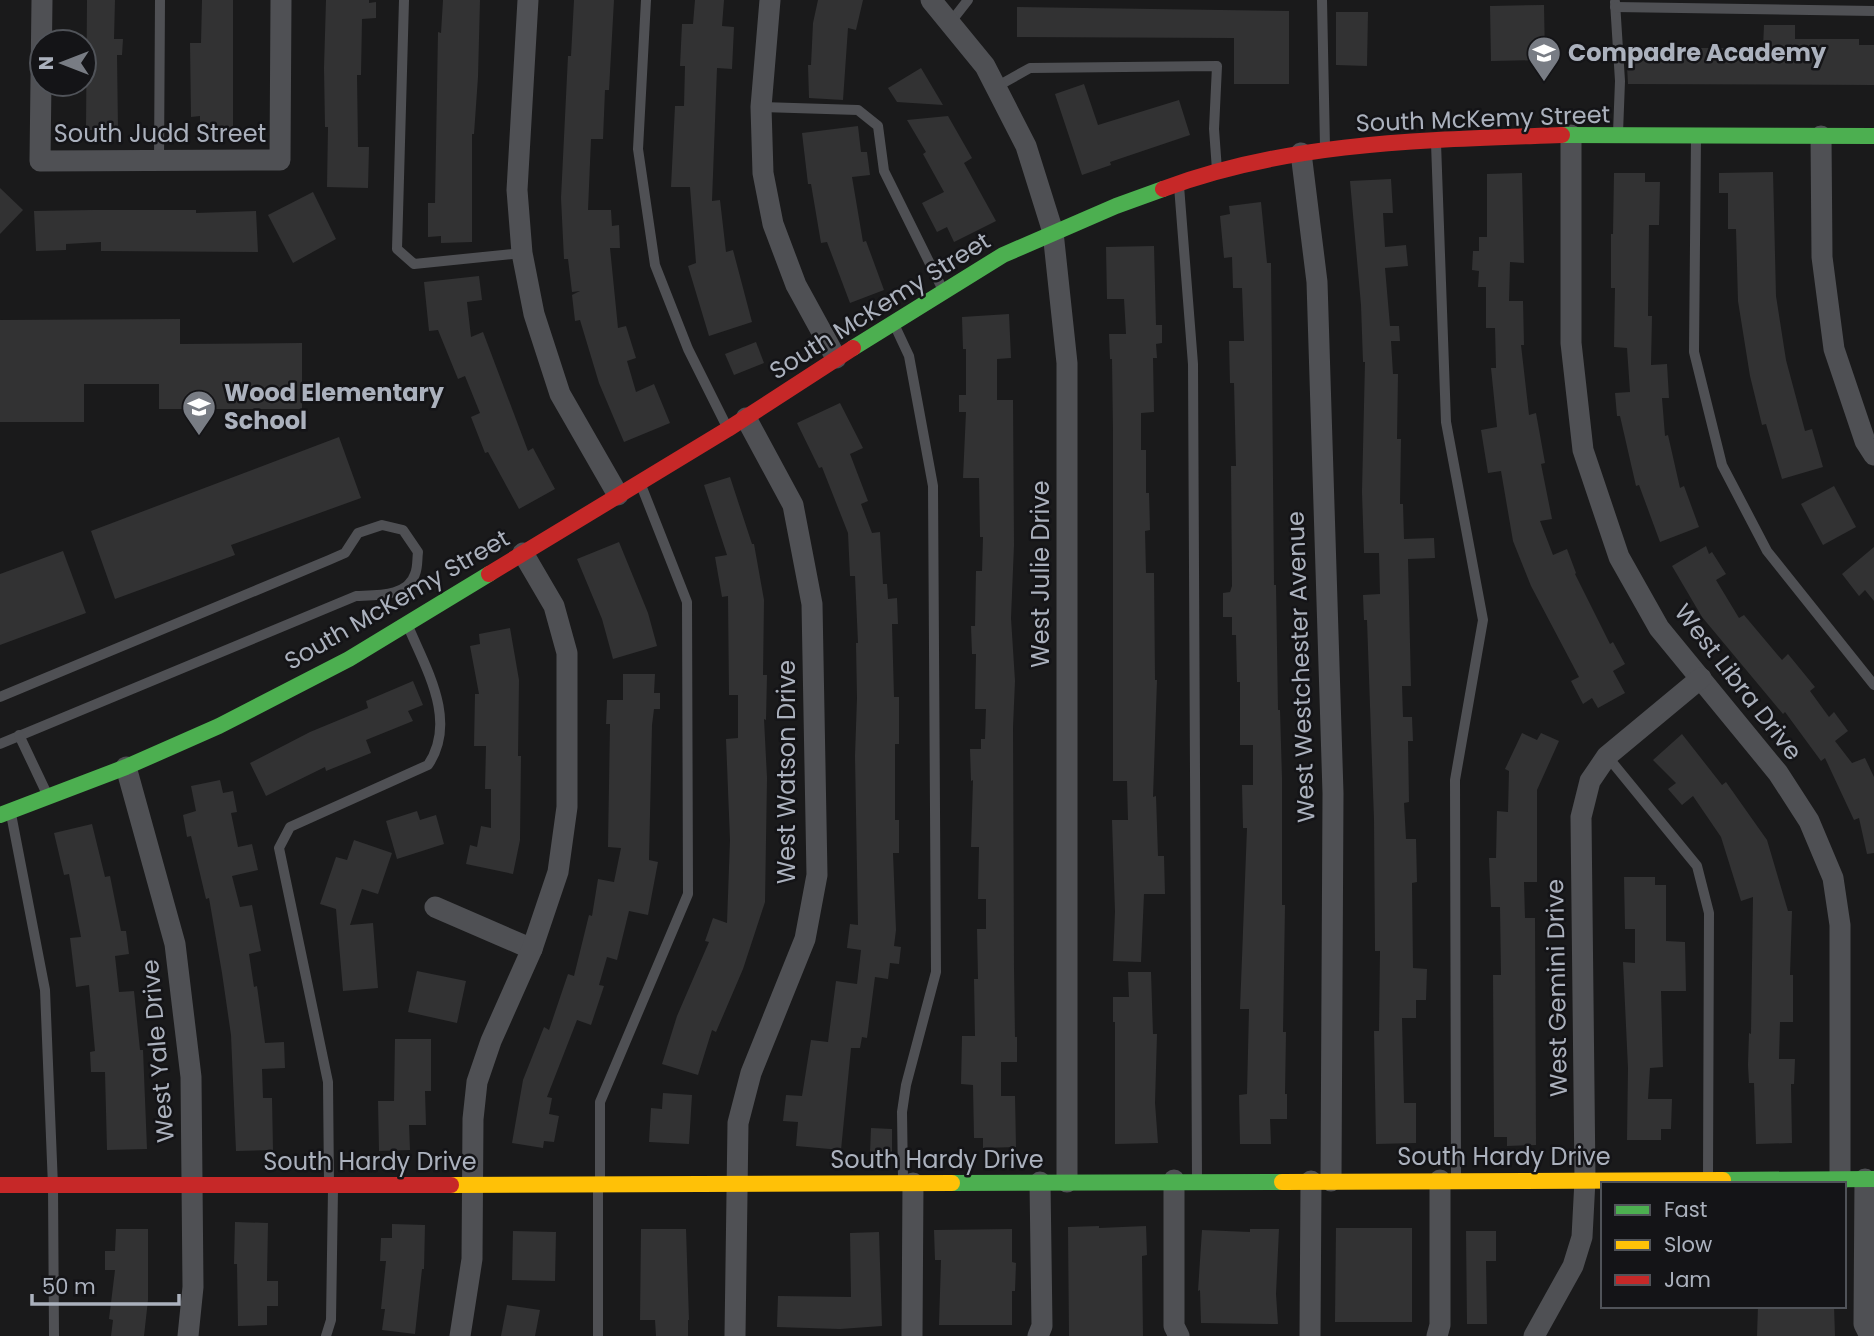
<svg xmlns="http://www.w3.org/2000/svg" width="1874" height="1336" font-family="Poppins,sans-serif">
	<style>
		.building { fill: #323233 }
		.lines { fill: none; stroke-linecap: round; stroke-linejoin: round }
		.lane { stroke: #4f5054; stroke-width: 10 }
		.street { stroke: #4f5054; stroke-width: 21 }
		.fast { stroke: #4caf50; stroke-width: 16 }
		.slow { stroke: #ffc107; stroke-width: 16 }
		.jam { stroke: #c62828; stroke-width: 16 }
		.labels { text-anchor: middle; stroke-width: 5; stroke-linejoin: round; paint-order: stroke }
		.poi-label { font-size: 24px; font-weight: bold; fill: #abb1bd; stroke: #141417; text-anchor: start }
		.street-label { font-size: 24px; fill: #abb1bd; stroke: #141417 }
	</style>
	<rect width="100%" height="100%" fill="#1a1a1b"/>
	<g class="building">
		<path d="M87,0H115L114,39H123L122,55H117L118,130H86Z"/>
		<path d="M202,0H233V131H200V116L191,117L190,43H201Z"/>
		<path d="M326,0H369V3L376,2V18L362,19L361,75H357L358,147H369L368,188L327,187L328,127H325L324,68Z"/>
		<path d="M443,0H480L478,77L474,134H472V242L441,243V236L428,237V203H435L438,32L441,33Z"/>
		<path d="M574,0H614L609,90H605L603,139H591L588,210H611L612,226L619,225L620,248H610L618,328L626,326L636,358L627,361L636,392L654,384L670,423L624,442L599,383L580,320L575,321L572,295L580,291L572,292L568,259H564L561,198L568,56H571Z"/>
		<path d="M695,0H724L722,26L734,27L732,69L717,68L712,201L720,200L726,252L733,250L752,322L709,336L688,266L696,263L690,187H671L675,106H684L685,66H680L682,24H693Z"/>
		<path d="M818,0H863L856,30L848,28L843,100L809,98L808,65H811L813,23Z"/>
		<path d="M1544,5L1545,60L1491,61L1490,6Z"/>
		<path d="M1017,7L1289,11V84H1234V38L1017,37Z"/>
		<path d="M1336,12H1368L1367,66L1336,65Z"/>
		<path d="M1764,25H1795V39H1859V45H1874V85L1628,84L1626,48H1763Z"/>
		<path d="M921,68L943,105L897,102L888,88Z"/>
		<path d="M1084,84L1098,125L1179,100L1190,135L1110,162L1111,165L1082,175L1055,94Z"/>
		<path d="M948,116L972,158L964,163L996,221L954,242L947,227L937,232L922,203L944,192L923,154L926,152L907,120Z"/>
		<path d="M858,126L861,152H867L870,175L852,177L863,242L866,241L884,290L850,303L827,242L821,243L811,184H808L802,133Z"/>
		<path d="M1773,172L1776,296L1786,360L1805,431L1812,429L1823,467L1782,479L1766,424L1762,425L1750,376L1738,301L1736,229H1728V193H1719V173Z"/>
		<path d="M1522,173L1524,263L1510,262L1509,301H1523L1524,345H1521L1529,415L1536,413L1545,463L1541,464L1552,519L1540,521L1553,555L1567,549L1576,573L1575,574L1610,644L1613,642L1625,664L1613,671L1625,693L1598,708L1592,698L1583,704L1571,681L1579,677L1531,586L1513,541L1501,471L1488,473L1481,430L1497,427L1491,368H1496L1495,328H1486V287H1478L1479,271L1472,270L1473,251H1479V237H1487V174Z"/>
		<path d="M1614,173H1645V182H1660L1659,225H1649L1648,316H1652L1651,365L1667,364L1669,398H1662L1665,436L1668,435L1680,488L1684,486L1699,527L1660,542L1639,485L1636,486L1620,416H1617L1615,393L1630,392L1627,348L1614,347L1615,288H1611V234H1613Z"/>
		<path d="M1391,179L1393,213H1383L1385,247L1406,245L1408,266L1385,268L1390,326H1399L1400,341H1391L1393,374H1398L1397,439H1401L1400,504H1403L1404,539L1434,538L1435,558L1408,559L1411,686H1402L1403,717H1412L1413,741H1408L1409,802L1404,803L1406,839H1416L1417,882L1412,883L1413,968L1427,969L1426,1000H1416V1018H1402L1404,1103H1416V1143L1376,1144L1374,1031H1379L1380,951H1375L1374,819L1367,620H1364L1363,595L1380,594L1379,553H1364L1362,492L1365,362H1363L1361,305L1350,181Z"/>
		<path d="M0,188L23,210L0,234Z"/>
		<path d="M313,192L336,239L293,263L268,215Z"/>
		<path d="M1261,202L1267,263H1271L1274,585H1276L1278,710H1280L1282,778V905H1285L1283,1032H1286L1285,1094H1287V1119H1270L1271,1144H1240L1239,1095L1247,1094L1249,1009H1240L1247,828H1243L1242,785H1253V745H1240V682H1237L1236,635H1232V617H1223V593L1230,592L1232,586L1231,466H1236L1234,383H1230L1229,341H1244L1242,288H1233L1232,257L1224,258L1220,216L1230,214L1229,206Z"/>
		<path d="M93,210H196V213L256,211L258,252L101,251V242L66,244V250L36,251L34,211Z"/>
		<path d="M1154,246L1156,325H1162V343L1156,344L1157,358H1153L1154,412L1141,413V450H1146V493H1149L1150,530L1145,531L1146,573H1154L1155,680H1157L1153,797L1156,796L1158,856H1164L1165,894H1144L1141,962L1113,961L1115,912L1112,820H1128L1127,781H1113V431L1112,359H1110L1109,334H1126L1124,299H1107L1106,247Z"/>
		<path d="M479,276L482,300L467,302L471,337L483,332L528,451L533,448L555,489L519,509L488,452L485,453L471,417L480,413L465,376L458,379L438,330L429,331L424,282Z"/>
		<path d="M1009,314L1011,358L997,359V400H1013L1014,545L1011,618L1015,681L1013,727L1014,968L1015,1037H1017V1062H1001V1096H1015L1016,1147L983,1148V1138H974L973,1085L961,1084L962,1036H975L974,979H978L977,929H986V899H978L979,847H971L973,780L971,781L970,749H981V739H985L986,709H975L976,654H972L971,626H975L976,571H982L983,537H980L979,478H963L966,412H959V395H966V349H963L962,317Z"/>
		<path d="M180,319V344L302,343V409H159V384H84V422H0V320Z"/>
		<path d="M756,342L764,363L734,375L725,354Z"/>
		<path d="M840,403L863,448L850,454L868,501L861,504L872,533L880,532L883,584H887L888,599L897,598L898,624H892L894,697H899V744H895V820H899V853H893L896,930L894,946L901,947L899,964L890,963L888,979L875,977L867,1038L862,1037L860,1048H851L841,1150L796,1146L798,1122L783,1121L786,1095L802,1096L811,1040L828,1042L836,981L857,984L861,950L847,948L850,924L858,925L855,756L857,698L856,643H858L855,576H850L848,533L822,467L819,468L797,423Z"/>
		<path d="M339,437L361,498L231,545L235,555L115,599L91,531Z"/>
		<path d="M730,477L752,544H754L764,600L763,675H767L766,720L764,719L767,778L765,902L743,969L716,1032L712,1030L698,1075L662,1064L677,1016L709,942L705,941L713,918L727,923L730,840L726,739L738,738V695H729L728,596L722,597L715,557L727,555L704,485Z"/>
		<path d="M1834,486L1856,527L1823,545L1801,504Z"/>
		<path d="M619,542L648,613L657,646L613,659L602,619L577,559Z"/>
		<path d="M1706,546L1709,554L1712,552L1726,574L1716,580L1739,618L1744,615L1782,660L1788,654L1815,687L1810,691L1829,717L1834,712L1848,731L1835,741L1852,763L1865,758L1874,777V853L1867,854L1859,818L1854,820L1825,758L1821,761L1785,712L1783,714L1702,617L1672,566Z"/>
		<path d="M1874,547V601L1865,590L1859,596L1842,574Z"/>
		<path d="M63,551L86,613L0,645V574Z"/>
		<path d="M510,628L519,680L518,756H521L520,840L513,874L466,864L470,845L477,847L481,826L491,828V789H485L486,746H474L475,694H479L470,646L480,644L479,634Z"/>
		<path d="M623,674H655L654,693H660V709H654L652,725L649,860L658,862L648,915L629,911L617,960L607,957L599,985L604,986L591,1025L577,1020L547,1097L552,1098L549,1114L559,1116L554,1142L544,1141L543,1148L512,1143L523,1080L544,1027L549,1030L568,974L574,976L589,915L592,916L598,879L614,882L621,848L608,847L610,724H606L607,700H623Z"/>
		<path d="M413,681L423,705L408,711L413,721L366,740L371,753L326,771L325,767L266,796L250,763L310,732L368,708L366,701Z"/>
		<path d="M1522,733L1537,740L1541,733L1559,741L1537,790V882H1524L1525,918H1535L1536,1145L1507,1146V1137H1494L1493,975H1501L1500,907H1491L1489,858H1496L1497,811L1508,812L1509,771L1505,769Z"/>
		<path d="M1682,734L1722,785L1726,782L1767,840L1788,911H1792L1790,975H1793V1022H1780L1779,1059H1795L1794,1084H1791L1792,1143L1756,1144L1754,1083H1749L1748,1065L1749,1033L1751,1034L1753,897L1741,901L1721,837L1693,796L1682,805L1668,789L1676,783L1653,760Z"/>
		<path d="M220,780L223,793L233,791L237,812L231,813L238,847L252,844L258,870L232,876L240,907L252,905L261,951L249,954L254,987L257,986L265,1043L284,1042L285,1068L262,1069L263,1098H272L273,1150L236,1151L231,1035L222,973L209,898L206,899L191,836L187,837L183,815L196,811L191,786Z"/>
		<path d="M417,811L420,820L436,815L444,844L397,859L386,821Z"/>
		<path d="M92,824L105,877L110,876L121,931H126L129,954L115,956L119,992L134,991L140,1050H143L147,1149L107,1150L105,1072H91L90,1052L95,1051L89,985L76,987L70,938L81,937L69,874L64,875L54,833Z"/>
		<path d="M354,840L392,853L378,894L362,889L350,925L373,923L378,988L343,991L336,909L320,904L336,857L347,860Z"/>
		<path d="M1624,877H1655V885H1666V941L1685,942L1686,991H1661L1663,1067L1650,1068L1648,1099H1672L1671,1129H1661V1140H1627L1628,1068L1623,962L1635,963V929H1625Z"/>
		<path d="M417,971L466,981L457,1023L408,1012Z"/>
		<path d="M1128,972H1151L1153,1034H1157L1155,1103L1158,1143L1115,1144V1022H1113V997H1129Z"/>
		<path d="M395,1039H431V1091H425L426,1125H409L410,1150L379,1151L378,1101H394Z"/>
		<path d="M663,1093L692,1095L689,1144L649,1142L651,1108L662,1109Z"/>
		<path d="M871,1128L892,1129V1154H870Z"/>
		<path d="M235,1222L268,1223L267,1281H278V1306H267V1325L238,1326L237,1264H234Z"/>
		<path d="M392,1224L425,1225L424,1269H422L415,1334L382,1330L385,1309H381L386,1261H380L381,1238H392Z"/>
		<path d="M1099,1226V1228L1146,1226L1147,1255L1142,1256L1143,1336H1069L1068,1227Z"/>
		<path d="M1336,1228H1412V1322H1335Z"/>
		<path d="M116,1229H148V1300L144,1336H111L113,1320L109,1319L115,1270H105V1251H115Z"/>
		<path d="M641,1229H686L689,1320H688V1336H656L655,1320H640Z"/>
		<path d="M1012,1229V1262L1016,1263L1015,1291H1012V1325H939L941,1260H935L934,1230Z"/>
		<path d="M1250,1229H1279L1276,1294L1278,1324L1201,1323L1200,1290L1198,1291L1202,1230L1250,1232Z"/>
		<path d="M513,1231L556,1232L555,1281L512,1280Z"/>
		<path d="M1466,1231H1496V1261H1486L1487,1324H1467Z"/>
		<path d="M879,1232L882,1326L840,1329L777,1327L778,1296L851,1297L850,1233Z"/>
		<path d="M507,1305L540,1310L535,1336H501Z"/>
		<path d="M1758,1306H1834L1835,1336H1757Z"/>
	</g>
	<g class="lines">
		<g class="lane">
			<path d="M404,0L397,249L414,264L522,253"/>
			<path d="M646,0L638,149L655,265L688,349L727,427"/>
			<path d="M1322,0L1325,147"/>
			<path d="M1615,2L1620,81L1618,133"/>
			<path d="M1615,7L1874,11"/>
			<path d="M950,23L968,0"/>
			<path d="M996,87L1030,68L1217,66L1214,129L1217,170"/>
			<path d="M761,107L858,110L878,126L884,171L942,288"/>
			<path d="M1696,137L1694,352L1722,465L1767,551L1874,685"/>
			<path d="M1436,143L1446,422L1483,620L1455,780L1456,1177"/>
			<path d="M159,162L160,0"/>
			<path d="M1179,186L1193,364L1197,1180"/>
			<path d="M894,324L909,356L933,486L936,972L906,1085L902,1112L903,1180"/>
			<path d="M0,697L329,560L345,553L358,533L382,525L403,530L418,552C417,559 418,567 415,574C408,597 376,595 356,596L0,744"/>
			<path d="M19,735L47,794"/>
			<path d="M1607,756L1697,866L1709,913L1708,1176"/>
			<path d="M11,814L45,990L53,1186L54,1336"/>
			<path d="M329,1183L328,1082L279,848L290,827L428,765C458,721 426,669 408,626"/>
			<path d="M600,1183V1102L688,894L687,602L641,485"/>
			<path d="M598,1186V1336"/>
			<path d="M326,1336L331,1320L333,1189"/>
		</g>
		<g class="street">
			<path d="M42,0L40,161L280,160L281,0"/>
			<path d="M528,0L517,190L522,253L534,314L560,394L618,495"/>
			<path d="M770,0L761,107L763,173L773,224L796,285L836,358"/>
			<path d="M931,0L985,66L1026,146L1053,232L1067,363V1182"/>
			<path d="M1571,135V343L1583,450L1619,557L1659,628L1778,773L1809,821L1833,878L1840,925V1180"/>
			<path d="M1821,136L1822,257L1834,349L1865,441L1874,455"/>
			<path d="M1301,153L1317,282L1333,793L1331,1181"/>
			<path d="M126,767L175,944L191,1077L193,1287L188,1336"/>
			<path d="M435,907L532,949"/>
			<path d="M1865,1179L1864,1324L1870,1336"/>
			<path d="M1174,1180V1326L1179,1336"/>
			<path d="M460,1336L472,1259L473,1119L477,1082L491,1041L532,949L558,872L567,807V653L554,606L523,553"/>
			<path d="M735,1336L738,1123L751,1073L805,939L817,875L812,604L793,505L746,418"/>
			<path d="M912,1336L913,1183"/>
			<path d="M1038,1336L1042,1326L1040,1182"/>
			<path d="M1310,1336L1311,1181"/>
			<path d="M1437,1336L1440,1325V1180"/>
			<path d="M1534,1336L1573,1266L1582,1237L1585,1180L1581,817L1590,781L1607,756L1701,678"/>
		</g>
		<g class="fast">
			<path d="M1562,135L1874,136"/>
			<path d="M853,348L1003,255L1116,206L1163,189"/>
			<path d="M0,815L126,767L219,726L349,659L489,574"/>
			<path d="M1723,1180L1874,1179"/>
			<path d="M952,1183L1282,1182"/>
		</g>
		<g class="slow">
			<path d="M1282,1182L1723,1180"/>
			<path d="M451,1185L952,1183"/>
		</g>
		<g class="jam">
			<path d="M1163,189C1291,141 1428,140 1562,135"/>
			<path d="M489,574L728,429L853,348"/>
			<path d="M0,1185H451"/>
		</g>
	</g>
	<defs>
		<g id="school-pin" transform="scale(1.75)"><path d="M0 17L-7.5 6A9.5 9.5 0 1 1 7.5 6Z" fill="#787c84" stroke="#141417"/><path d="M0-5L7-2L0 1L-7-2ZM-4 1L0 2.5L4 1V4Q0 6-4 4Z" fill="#fff"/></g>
	</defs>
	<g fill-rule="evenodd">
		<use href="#school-pin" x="1544" y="53"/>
		<use href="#school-pin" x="199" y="407"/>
	</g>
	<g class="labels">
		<g class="poi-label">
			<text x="1568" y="61">Compadre Academy</text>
			<text x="224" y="401">Wood Elementary<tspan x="224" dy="28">School</tspan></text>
		</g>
		<g class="street-label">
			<text transform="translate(1483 119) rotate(-2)" y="8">South McKemy Street</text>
			<text x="160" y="142">South Judd Street</text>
			<text transform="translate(880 306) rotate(-32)" y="8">South McKemy Street</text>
			<text transform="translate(1041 574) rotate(-90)" y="8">West Julie Drive</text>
			<text transform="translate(397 600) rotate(-30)" y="8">South McKemy Street</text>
			<text transform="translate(1301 667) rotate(-92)" y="8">West Westchester Avenue</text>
			<text transform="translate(1738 682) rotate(52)" y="8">West Libra Drive</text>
			<text transform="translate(787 772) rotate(-90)" y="8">West Watson Drive</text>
			<text transform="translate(1557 988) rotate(-91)" y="8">West Gemini Drive</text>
			<text transform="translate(158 1051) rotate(-95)" y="8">West Yale Drive</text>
			<text x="1504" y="1165">South Hardy Drive</text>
			<text x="937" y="1168">South Hardy Drive</text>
			<text x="370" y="1170">South Hardy Drive</text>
		</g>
	</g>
	<rect x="1601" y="1182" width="245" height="126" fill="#141417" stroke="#505359" stroke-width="2"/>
	<rect x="1615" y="1205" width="35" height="10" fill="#4caf50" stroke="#505359" stroke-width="2"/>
	<text x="1664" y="1217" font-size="21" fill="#abb1bd">Fast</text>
	<rect x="1615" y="1240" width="35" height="10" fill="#ffc107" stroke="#505359" stroke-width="2"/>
	<text x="1664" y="1252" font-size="21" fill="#abb1bd">Slow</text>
	<rect x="1615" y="1275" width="35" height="10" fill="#c62828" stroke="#505359" stroke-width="2"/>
	<text x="1664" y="1287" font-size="21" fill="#abb1bd">Jam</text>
	<g transform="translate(63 63) rotate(270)"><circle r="33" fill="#141417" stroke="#505359" stroke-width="2"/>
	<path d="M0-5L12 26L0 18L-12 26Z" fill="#787c84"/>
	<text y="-10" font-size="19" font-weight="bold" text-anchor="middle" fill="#abb1bd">N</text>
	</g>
	<path d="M32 1294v10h147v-10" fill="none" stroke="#abb1bd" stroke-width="3.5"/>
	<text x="42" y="1294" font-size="21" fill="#abb1bd" stroke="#141417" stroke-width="5" paint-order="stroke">50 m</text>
</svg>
